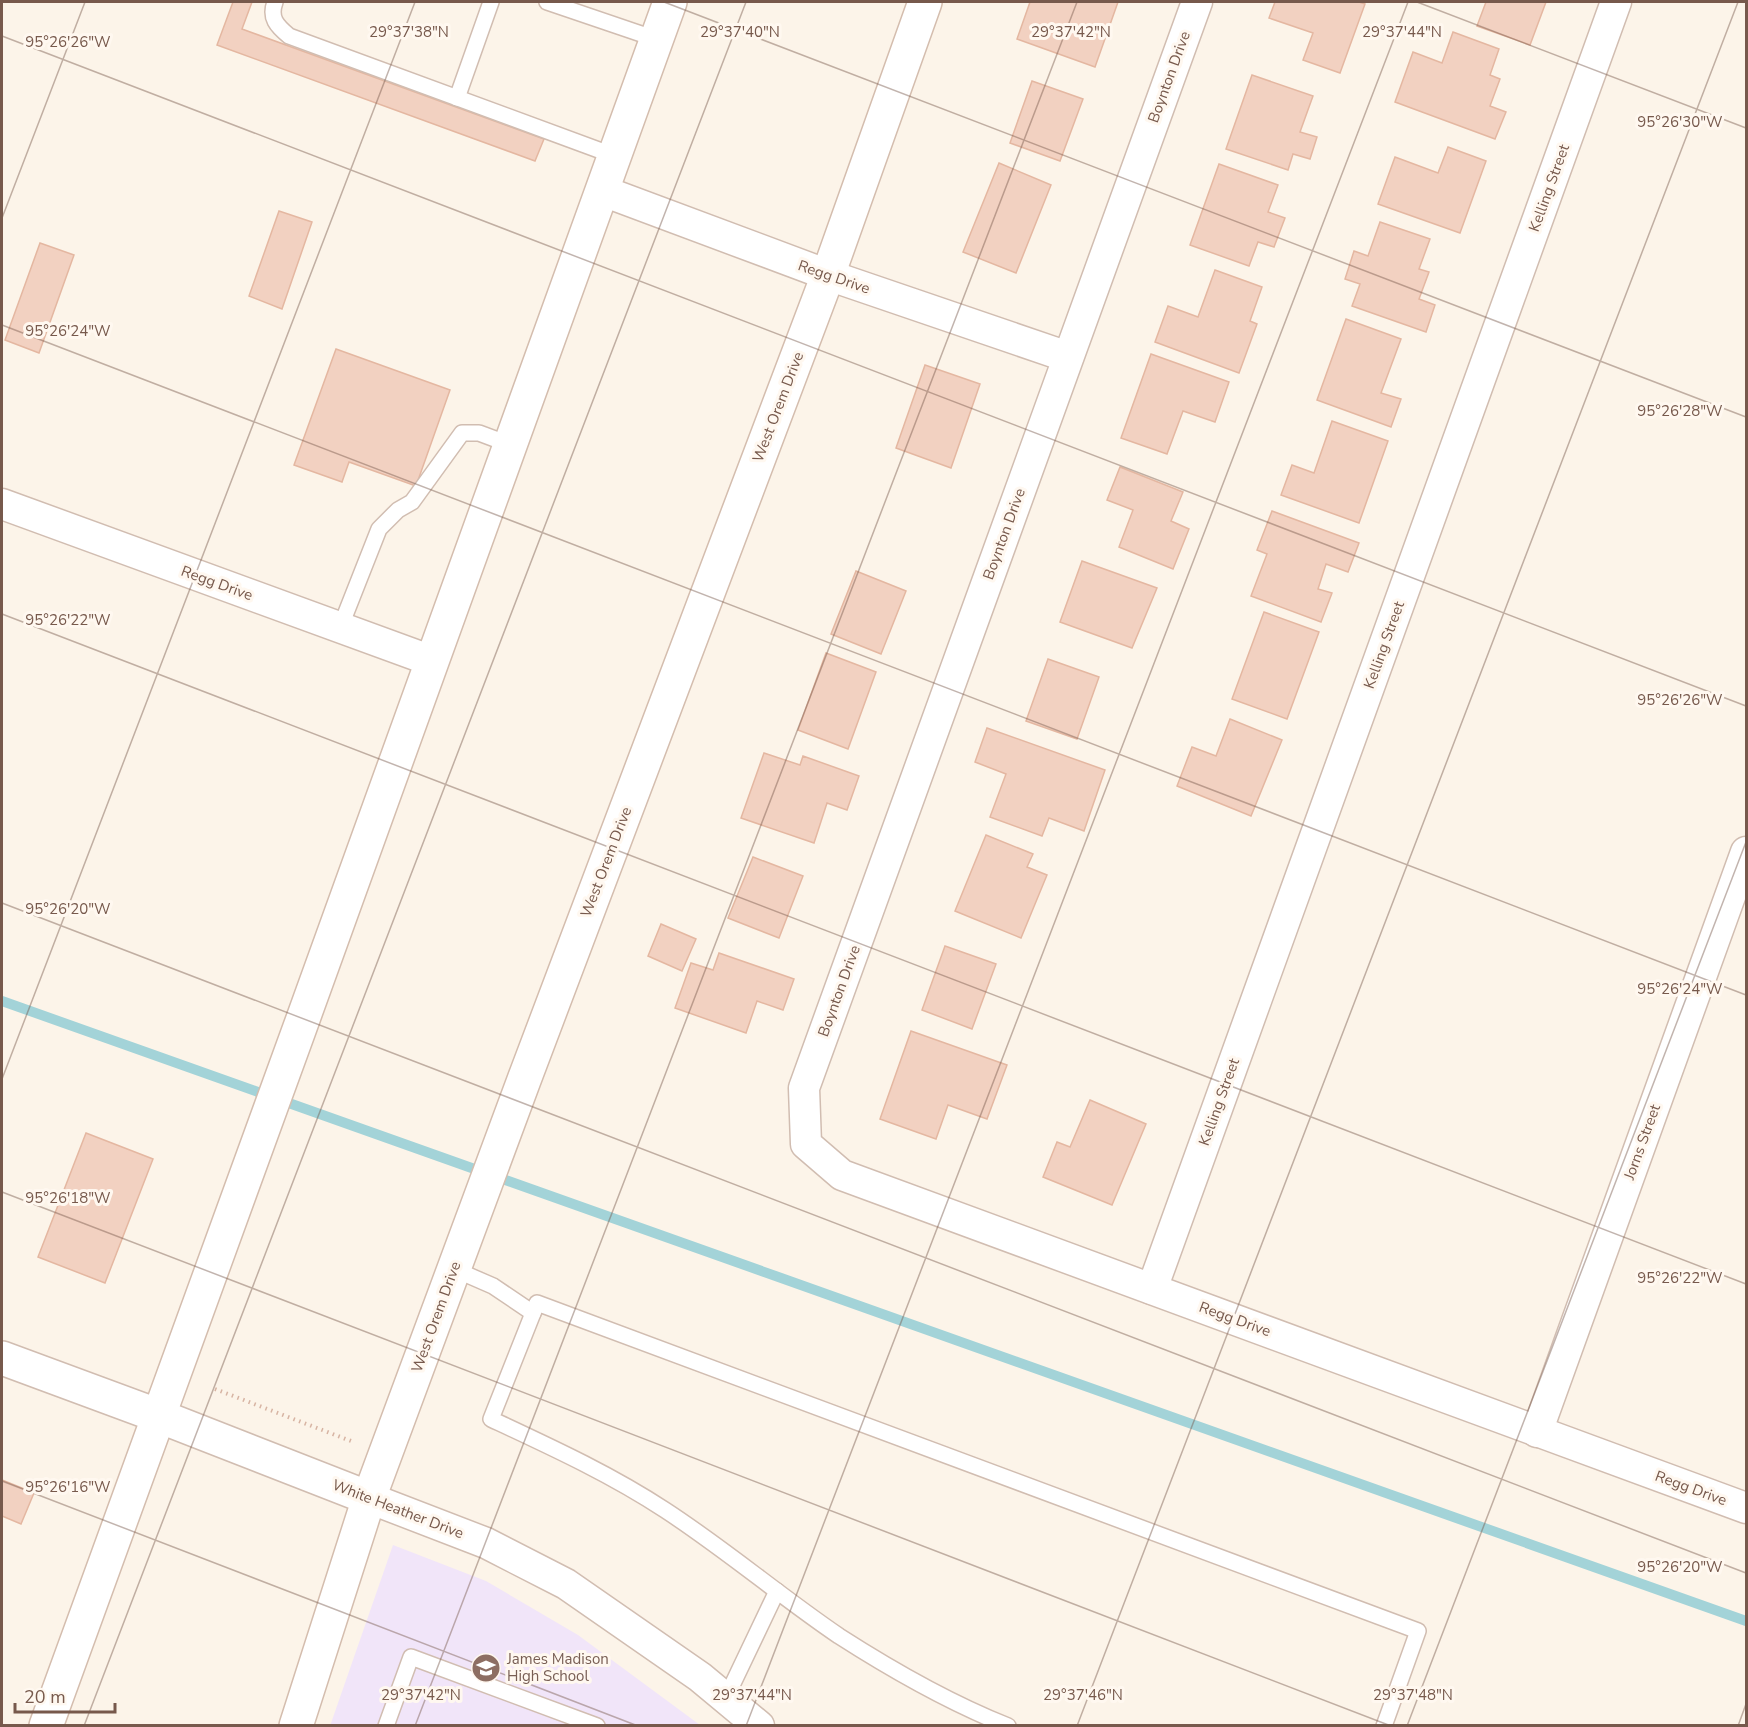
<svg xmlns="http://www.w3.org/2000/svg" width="1748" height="1727" font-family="'Nunito Sans',sans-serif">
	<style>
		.education { fill: #f1e5f9 }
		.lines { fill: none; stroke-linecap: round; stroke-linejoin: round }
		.stream { stroke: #a3d3d8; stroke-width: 10 }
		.building { fill: #f2d1c1; stroke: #e4b7a1; stroke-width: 1.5 }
		.service-casing { stroke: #d1bdb1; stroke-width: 18 }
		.minor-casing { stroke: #d1bdb1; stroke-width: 33 }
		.tertiary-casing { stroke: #d1bdb1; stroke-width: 36 }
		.secondary-casing { stroke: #d4bdae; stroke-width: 36 }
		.path { stroke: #d7b4a3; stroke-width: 4; stroke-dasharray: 1.5 4.5; stroke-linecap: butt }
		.service { stroke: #fff; stroke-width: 15 }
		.minor { stroke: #fff; stroke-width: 30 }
		.tertiary { stroke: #fff; stroke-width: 33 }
		.secondary { stroke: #fff; stroke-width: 33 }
		.ticks { fill: none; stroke: #77594c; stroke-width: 1.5; stroke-opacity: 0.45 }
		.labels { text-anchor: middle; stroke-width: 6; stroke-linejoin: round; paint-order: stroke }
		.street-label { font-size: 15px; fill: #77594c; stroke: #fff8f0 }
		.education-label { font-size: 15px; fill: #785e54; stroke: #fff8f0; text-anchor: start }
		.ticks-label { font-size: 15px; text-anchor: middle; fill: #77594c; stroke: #fff8f0; stroke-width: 6; stroke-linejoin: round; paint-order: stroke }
	</style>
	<rect width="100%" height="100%" fill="#fcf4e9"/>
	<path class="education" d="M393,1545L486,1581L578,1635L700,1725L330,1726Z"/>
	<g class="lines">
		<path class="stream" d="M2,1001L1746,1621"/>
	</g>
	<g class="building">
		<path d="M233,2H252L242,29L544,139L535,161L217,45Z"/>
		<path d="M1030,2H1118L1095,67L1017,39Z"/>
		<path d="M1275,2H1359L1365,4L1340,73L1303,60L1313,33L1269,18Z"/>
		<path d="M1486,2H1546L1530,45L1477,26Z"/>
		<path d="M1453,32L1499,49L1490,75L1500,79L1490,106L1506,112L1495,139L1395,102L1413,52L1442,63Z"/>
		<path d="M1252,75L1313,96L1300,132L1317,137L1310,159L1293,154L1288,170L1226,149Z"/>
		<path d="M1032,81L1083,99L1060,161L1010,143Z"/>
		<path d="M1448,147L1486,161L1460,233L1378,204L1395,157L1438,173Z"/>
		<path d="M999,163L1051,185L1016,273L963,252Z"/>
		<path d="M1219,164L1278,185L1268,212L1285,218L1274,247L1258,242L1249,266L1190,245Z"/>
		<path d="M279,211L312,222L282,309L249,296Z"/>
		<path d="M1380,222L1430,239L1419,269L1429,272L1419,299L1435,305L1426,332L1352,306L1360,284L1345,279L1354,251L1368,256Z"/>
		<path d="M40,243L74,255L39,353L5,340Z"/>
		<path d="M1215,270L1262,287L1250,321L1257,324L1239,373L1155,342L1168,306L1198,317Z"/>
		<path d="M1346,319L1401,339L1381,393L1401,399L1391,427L1317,400Z"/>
		<path d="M336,349L450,390L416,486L349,462L342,482L294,465Z"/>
		<path d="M1151,354L1229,382L1215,422L1183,411L1167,454L1121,438Z"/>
		<path d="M925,365L980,384L951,468L896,448Z"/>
		<path d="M1332,421L1388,441L1359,523L1281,495L1292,465L1314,473Z"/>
		<path d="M1120,467L1183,492L1171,521L1189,529L1173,569L1119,547L1133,510L1107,500Z"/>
		<path d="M1272,511L1359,543L1348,572L1326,564L1318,589L1332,593L1321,622L1251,596L1267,554L1257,550Z"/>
		<path d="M1082,561L1157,588L1132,648L1060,622Z"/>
		<path d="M856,571L906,591L881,654L831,634Z"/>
		<path d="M1264,612L1319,632L1287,719L1232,699Z"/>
		<path d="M826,653L876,672L848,749L798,730Z"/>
		<path d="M1048,659L1099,677L1077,739L1026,721Z"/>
		<path d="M1230,719L1282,740L1251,816L1177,786L1192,747L1216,756Z"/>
		<path d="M987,728L1105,770L1084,831L1049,818L1042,836L990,817L1006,774L975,762Z"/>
		<path d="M764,753L800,765L803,756L859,776L847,810L827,803L814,843L741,818Z"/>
		<path d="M986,835L1033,854L1027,867L1047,875L1021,938L955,911Z"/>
		<path d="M753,857L803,876L779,938L728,918Z"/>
		<path d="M661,924L696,939L682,971L648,956Z"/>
		<path d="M945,946L996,964L972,1029L922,1010Z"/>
		<path d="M719,953L794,979L783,1010L757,1001L746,1033L675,1008L691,963L713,970Z"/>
		<path d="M911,1031L1007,1065L987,1119L948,1105L936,1139L880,1119Z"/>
		<path d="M1090,1100L1146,1124L1112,1205L1043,1177L1057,1142L1070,1147Z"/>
		<path d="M86,1133L153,1159L105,1283L38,1257Z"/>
		<path d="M2,1480L34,1493L21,1524L2,1516Z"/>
	</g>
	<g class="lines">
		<g class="service-casing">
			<g id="service">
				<path d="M275,2C269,18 277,26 289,36L615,156"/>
				<path d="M547,2L656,39"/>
				<path d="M457,98L491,2"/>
				<path d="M340,628L379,529L398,510L412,502L462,433H479L511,445"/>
				<path d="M454,1269L493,1286L533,1313"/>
				<path d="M726,1698L777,1591"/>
				<path d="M386,1726L411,1657L597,1726"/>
				<path d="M1008,1726C950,1703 892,1670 839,1636C780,1596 725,1549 665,1510C610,1474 551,1447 491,1419L537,1303L1418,1631L1384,1726"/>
			</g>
		</g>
		<g class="minor-casing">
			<g id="minor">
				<path d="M1197,2L804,1088L806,1144L842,1175L1746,1508"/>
				<path d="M603,191L828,275L1068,357"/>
				<path d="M2,504L432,661"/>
				<path d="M1152,1289L1616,2"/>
				<path d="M1537,1432L1746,852"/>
				<path d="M369,1498L486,1543L566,1584L700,1677L759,1726"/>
			</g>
		</g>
		<g class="tertiary-casing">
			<path id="tertiary" d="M2,1358L159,1416L369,1498"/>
		</g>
		<g class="secondary-casing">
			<g id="secondary">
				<path d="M46,1726L299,1030L670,2"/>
				<path d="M296,1726L369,1498L524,1080L828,275L925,2"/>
			</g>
		</g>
		<path class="path" d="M215,1389L351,1441"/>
		<use href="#service" class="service"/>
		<use href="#minor" class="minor"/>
		<use href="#tertiary" class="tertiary"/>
		<use href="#secondary" class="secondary"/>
	</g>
	<path class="ticks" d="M664,2L1746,417M1417,2L1746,128M2,36L1746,706M2,218L85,2M2,325L1746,995M2,614L1746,1284M2,903L1746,1573M2,1079L415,2M2,1192L1391,1726M2,1481L638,1726M84,1726L746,2M415,1726L1077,2M746,1726L1408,2M1077,1726L1738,2M1407,1726L1746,842M1738,1726L1746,1704"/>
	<defs>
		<g id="school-disc" transform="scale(1.5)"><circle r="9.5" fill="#8d6e63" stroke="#fff8f0"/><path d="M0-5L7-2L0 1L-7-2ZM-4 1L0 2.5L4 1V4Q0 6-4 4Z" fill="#fff"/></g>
	</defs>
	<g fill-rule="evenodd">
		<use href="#school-disc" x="486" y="1668"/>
	</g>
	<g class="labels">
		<g class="street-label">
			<text transform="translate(1169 77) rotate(-70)" y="5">Boynton Drive</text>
			<text transform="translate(1549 188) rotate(-70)" y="5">Kelling Street</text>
			<text transform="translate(834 277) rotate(19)" y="5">Regg Drive</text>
			<text transform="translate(778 407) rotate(-69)" y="5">West Orem Drive</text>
			<text transform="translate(1004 534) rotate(-70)" y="5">Boynton Drive</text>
			<text transform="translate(217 583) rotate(20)" y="5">Regg Drive</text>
			<text transform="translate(1384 645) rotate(-70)" y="5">Kelling Street</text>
			<text transform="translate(606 862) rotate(-69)" y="5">West Orem Drive</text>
			<text transform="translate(839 991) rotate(-70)" y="5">Boynton Drive</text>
			<text transform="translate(1219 1102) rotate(-70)" y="5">Kelling Street</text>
			<text transform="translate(1642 1142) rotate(-70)" y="5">Jorns Street</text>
			<text transform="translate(436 1317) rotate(-70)" y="5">West Orem Drive</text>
			<text transform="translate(1235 1319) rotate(20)" y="5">Regg Drive</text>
			<text transform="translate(1691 1488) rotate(20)" y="5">Regg Drive</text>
			<text transform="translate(398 1509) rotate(21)" y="5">White Heather Drive</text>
		</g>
		<g class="education-label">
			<text x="507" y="1664">James Madison<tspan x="507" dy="17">High School</tspan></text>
		</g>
	</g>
	<g class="ticks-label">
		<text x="409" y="37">29°37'38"N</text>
		<text x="740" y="37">29°37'40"N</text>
		<text x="1071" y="37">29°37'42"N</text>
		<text x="1402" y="37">29°37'44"N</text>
		<text x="68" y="47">95°26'26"W</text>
		<text x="1680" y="127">95°26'30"W</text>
		<text x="68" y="336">95°26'24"W</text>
		<text x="1680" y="416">95°26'28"W</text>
		<text x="68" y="625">95°26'22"W</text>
		<text x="1680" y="705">95°26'26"W</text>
		<text x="68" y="914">95°26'20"W</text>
		<text x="1680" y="994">95°26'24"W</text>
		<text x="68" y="1203">95°26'18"W</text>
		<text x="1680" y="1283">95°26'22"W</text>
		<text x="68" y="1492">95°26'16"W</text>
		<text x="1680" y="1572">95°26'20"W</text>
		<text x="421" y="1700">29°37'42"N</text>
		<text x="752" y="1700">29°37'44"N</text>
		<text x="1083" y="1700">29°37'46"N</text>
		<text x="1413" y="1700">29°37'48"N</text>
	</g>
	<rect width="1748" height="1727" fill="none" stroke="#77594c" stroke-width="6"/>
	<path d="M15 1703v9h100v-9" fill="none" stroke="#77594c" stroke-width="3"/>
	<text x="24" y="1703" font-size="18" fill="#77594c" stroke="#fff8f0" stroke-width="4.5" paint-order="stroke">20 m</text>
</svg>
